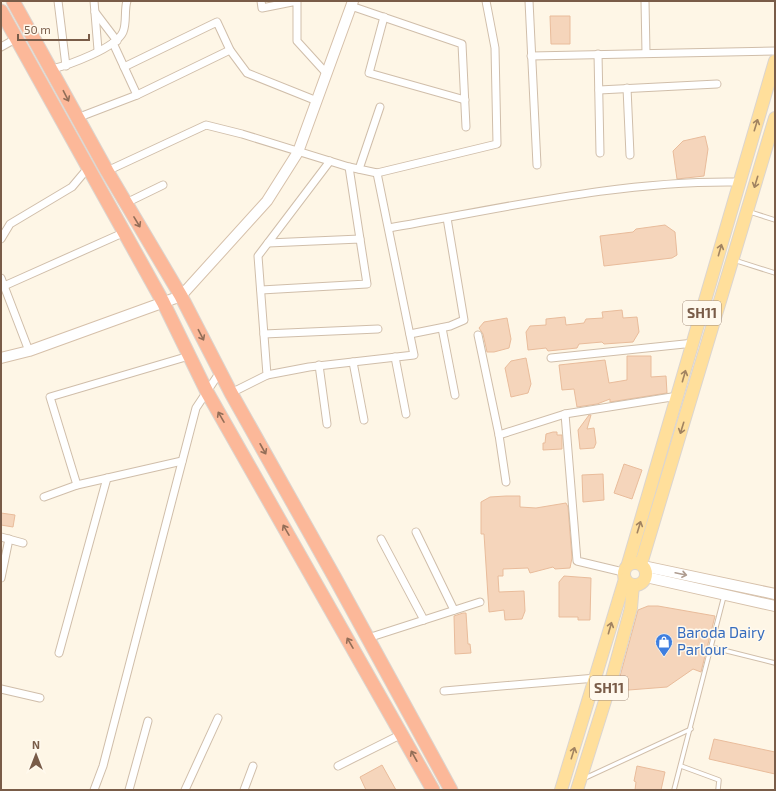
<svg xmlns="http://www.w3.org/2000/svg" width="776" height="791" font-family="'Exo 2',sans-serif">
	<style>
		.building { fill: #f5d5bb; stroke: #e9bc9b }
		.lines { fill: none; stroke-linecap: round; stroke-linejoin: round }
		.lane-casing { stroke: #d0beaa; stroke-width: 5.5 }
		.street-casing { stroke: #d0beaa; stroke-width: 9 }
		.secondary-casing { stroke: #d6c0aa; stroke-width: 12 }
		.primary-casing { stroke: #dcd5cf; stroke-width: 14 }
		.highway-casing { stroke: #dcd5cf; stroke-width: 15 }
		.lane { stroke: #fff; stroke-width: 3.5 }
		.street { stroke: #fff; stroke-width: 7 }
		.secondary { stroke: #fff; stroke-width: 10 }
		.primary { stroke: #ffdf9b; stroke-width: 12 }
		.highway { stroke: #fcb899; stroke-width: 13 }
		.oneway { stroke: #936e58 }
		.oneway2 { stroke: #a18361 }
		.oneway3 { stroke: #af9d91 }
		.labels { text-anchor: middle; stroke-width: 3; stroke-linejoin: round; paint-order: stroke }
		.shield { fill: #fff9ed; stroke: #a18b7a; stroke-width: 1 }
		.shield-label { font-size: 14px; font-weight: bold; fill: #795c48 }
		.shop-label { font-size: 15px; fill: #366cbe; stroke: #fff9ed; text-anchor: start }
	</style>
	<rect width="100%" height="100%" fill="#fef6e6"/>
	<g class="building">
		<path d="M550,16H570V44H551Z"/>
		<path d="M705,136L708,149L704,176L677,179L673,151L683,141Z"/>
		<path d="M665,225L675,232L677,255L672,258L604,266L600,236L633,232L636,229Z"/>
		<path d="M622,310L623,318L637,317L639,332L633,342L604,344L602,342L579,344L577,348L548,351L546,348L528,350L526,332L530,326L546,325V319L565,317L566,325L584,323L586,319L603,318L602,312Z"/>
		<path d="M507,318L511,339L509,348L494,352H487L483,334L479,328L484,322Z"/>
		<path d="M627,356H651V377L666,376L667,393L610,402V399L597,404L577,407L574,389L562,390L559,365L605,360L609,383L627,380Z"/>
		<path d="M526,358L531,384L528,393L511,397L505,368L511,361Z"/>
		<path d="M589,415H591L587,429L594,428L596,443L594,448L580,449L578,430Z"/>
		<path d="M553,432H557V435H562V449L543,450V443H545L546,434Z"/>
		<path d="M624,464L642,470L632,499L614,493Z"/>
		<path d="M603,474L604,500L583,502L582,475Z"/>
		<path d="M506,496H520V507L536,508L566,503L568,507L572,558L570,568L555,569L553,567L530,573L528,568L503,569V576H498L499,592L524,591L525,611L522,619L505,620L504,610L489,612L484,534H481V502L490,497Z"/>
		<path d="M1,513L15,515L13,527L1,525Z"/>
		<path d="M564,576L591,578L590,620H578V617H559V582Z"/>
		<path d="M648,606H658L715,616L701,672L693,669L667,687L616,691L638,610Z"/>
		<path d="M463,613H466L468,644H470L471,653L455,654L454,616Z"/>
		<path d="M714,739L775,752V774L709,759Z"/>
		<path d="M382,765L396,790H366L360,777Z"/>
		<path d="M637,766L665,772L661,790H635L636,782L634,781Z"/>
	</g>
	<g class="lines">
		<g class="lane-casing">
			<g id="lane">
				<path d="M750,212L775,220"/>
				<path d="M734,260L775,273"/>
				<path d="M711,647L775,663"/>
				<path d="M681,766L719,780L718,790"/>
				<path d="M583,779L691,729"/>
				<path d="M674,790L724,596"/>
			</g>
		</g>
		<g class="street-casing">
			<g id="street">
				<path d="M58,1L66,66"/>
				<path d="M94,1L98,50"/>
				<path d="M261,1L262,8L297,1V41L327,74"/>
				<path d="M529,1L537,165"/>
				<path d="M645,1L646,53"/>
				<path d="M351,6L462,44L466,127"/>
				<path d="M95,12L117,41"/>
				<path d="M384,17L369,73L465,100"/>
				<path d="M113,43L137,95"/>
				<path d="M1,47L17,38"/>
				<path d="M598,54L600,153"/>
				<path d="M531,56L775,51"/>
				<path d="M124,67L217,22L230,50"/>
				<path d="M52,69C69,65 116,48 123,32C127,23 124,10 127,1"/>
				<path d="M627,88L630,155"/>
				<path d="M599,90L717,84"/>
				<path d="M77,118L137,95L230,50L247,73L317,101"/>
				<path d="M349,167L360,239"/>
				<path d="M359,169L380,107"/>
				<path d="M107,171L206,125L242,134L349,167L377,173L497,144L495,48L486,1"/>
				<path d="M126,203L163,185"/>
				<path d="M389,228C505,208 621,180 739,182"/>
				<path d="M1,239L10,224L72,187L88,168"/>
				<path d="M1,278L29,351"/>
				<path d="M4,286L125,232"/>
				<path d="M261,290L367,284L360,239L268,243"/>
				<path d="M442,328L455,395"/>
				<path d="M264,334L378,329"/>
				<path d="M410,334L450,326L464,320L447,218"/>
				<path d="M478,335L499,435"/>
				<path d="M395,357L406,414"/>
				<path d="M551,358L694,343"/>
				<path d="M353,362L364,420"/>
				<path d="M319,365L327,424"/>
				<path d="M267,375L309,367L414,355L377,173"/>
				<path d="M231,393L267,375L258,256L330,161"/>
				<path d="M565,414L577,561L623,572"/>
				<path d="M506,482L499,435L565,414L678,396"/>
				<path d="M77,485L50,397L189,356"/>
				<path d="M44,497L77,485L182,461"/>
				<path d="M416,532L454,610"/>
				<path d="M1,537L23,543"/>
				<path d="M381,539L424,620"/>
				<path d="M1,578L9,539"/>
				<path d="M368,638L480,602"/>
				<path d="M59,653L107,478"/>
				<path d="M1,689L40,698"/>
				<path d="M444,691L596,678"/>
				<path d="M338,766L402,734"/>
				<path d="M94,790L103,766L196,408L220,372"/>
				<path d="M129,790L148,721"/>
				<path d="M185,790L218,718"/>
				<path d="M244,790L253,766"/>
			</g>
		</g>
		<g class="secondary-casing">
			<g id="secondary">
				<path d="M1,358L29,351L181,296L267,201L298,152L353,1"/>
				<path d="M643,566L775,594"/>
				<path d="M646,577L775,606"/>
			</g>
		</g>
		<g class="primary-casing">
			<g id="primary">
				<circle cx="635" cy="574" r="11"/>
				<path d="M628,564L775,61"/>
				<path d="M641,564L775,118"/>
				<path d="M561,790L625,579"/>
				<path d="M577,790L610,685L631,608L633,585"/>
			</g>
		</g>
		<g class="highway-casing">
			<g id="highway">
				<path d="M13,1L107,171L181,296L231,393L335,578L451,790"/>
				<path d="M1,11L163,302L207,392L433,790"/>
			</g>
		</g>
		<use href="#lane" class="lane"/>
		<use href="#street" class="street"/>
		<use href="#secondary" class="secondary"/>
		<use href="#primary" class="primary"/>
		<use href="#highway" class="highway"/>
	</g>
	<defs><path id="oneway-shaft" d="M-6 0H5M1.5-3L5.5 0L1.5 3" fill="none" stroke-width="1.6" stroke-linecap="round" stroke-linejoin="round"/></defs>
	<g class="oneway">
		<use href="#oneway-shaft" transform="translate(66 96) rotate(63)"/>
		<use href="#oneway-shaft" transform="translate(137 222) rotate(59)"/>
		<use href="#oneway-shaft" transform="translate(201 335) rotate(63)"/>
		<use href="#oneway-shaft" transform="translate(221 417) rotate(-120)"/>
		<use href="#oneway-shaft" transform="translate(263 449) rotate(61)"/>
		<use href="#oneway-shaft" transform="translate(286 530) rotate(-120)"/>
		<use href="#oneway-shaft" transform="translate(350 643) rotate(-120)"/>
		<use href="#oneway-shaft" transform="translate(414 756) rotate(-119)"/>
	</g>
	<g class="oneway2">
		<use href="#oneway-shaft" transform="translate(756 125) rotate(-73)"/>
		<use href="#oneway-shaft" transform="translate(756 182) rotate(107)"/>
		<use href="#oneway-shaft" transform="translate(720 250) rotate(-74)"/>
		<use href="#oneway-shaft" transform="translate(684 376) rotate(-74)"/>
		<use href="#oneway-shaft" transform="translate(682 428) rotate(107)"/>
		<use href="#oneway-shaft" transform="translate(639 527) rotate(-73)"/>
		<use href="#oneway-shaft" transform="translate(610 628) rotate(-74)"/>
		<use href="#oneway-shaft" transform="translate(573 753) rotate(-73)"/>
	</g>
	<use class="oneway3" href="#oneway-shaft" transform="translate(681 574) rotate(12)"/>
	<defs>
		<g id="shop-pin" transform="scale(0.9)"><path d="M0 17L-7.5 6A9.5 9.5 0 1 1 7.5 6Z" fill="#3f7fe0" stroke="#fff9ed"/><path d="M-5-2.5h2.3a2.7 3.5 0 0 1 5.4 0H5L5.5 6h-11ZM-1.5-2.5h3a1.5 2.3 0 0 0-3 0Z" fill="#fff"/></g>
	</defs>
	<g fill-rule="evenodd">
		<use href="#shop-pin" x="664" y="642"/>
	</g>
	<g class="labels">
		<g class="shield">
			<rect x="683" y="301" width="38" height="24" rx="3"/>
			<rect x="590" y="676" width="38" height="24" rx="3"/>
		</g>
		<g class="shield-label">
			<text x="702" y="318">SH11</text>
			<text x="609" y="693">SH11</text>
		</g>
		<g class="shop-label">
			<text x="677" y="638">Baroda Dairy<tspan x="677" dy="17">Parlour</tspan></text>
		</g>
	</g>
	<rect width="776" height="791" fill="none" stroke="#795c48" stroke-width="4"/>
	<g transform="translate(36 755)" stroke="#fff9ed" stroke-width="3" paint-order="stroke">
	<path d="M0-3L7 15L0 10L-7 15Z" fill="#795c48"/>
	<text y="-6" font-size="11" font-weight="bold" text-anchor="middle" fill="#795c48">N</text>
	</g>
	<path d="M18 34v6h71v-6" fill="none" stroke="#795c48" stroke-width="2"/>
	<text x="24" y="34" font-size="12" fill="#795c48" stroke="#fff9ed" stroke-width="3" paint-order="stroke">50 m</text>
</svg>
